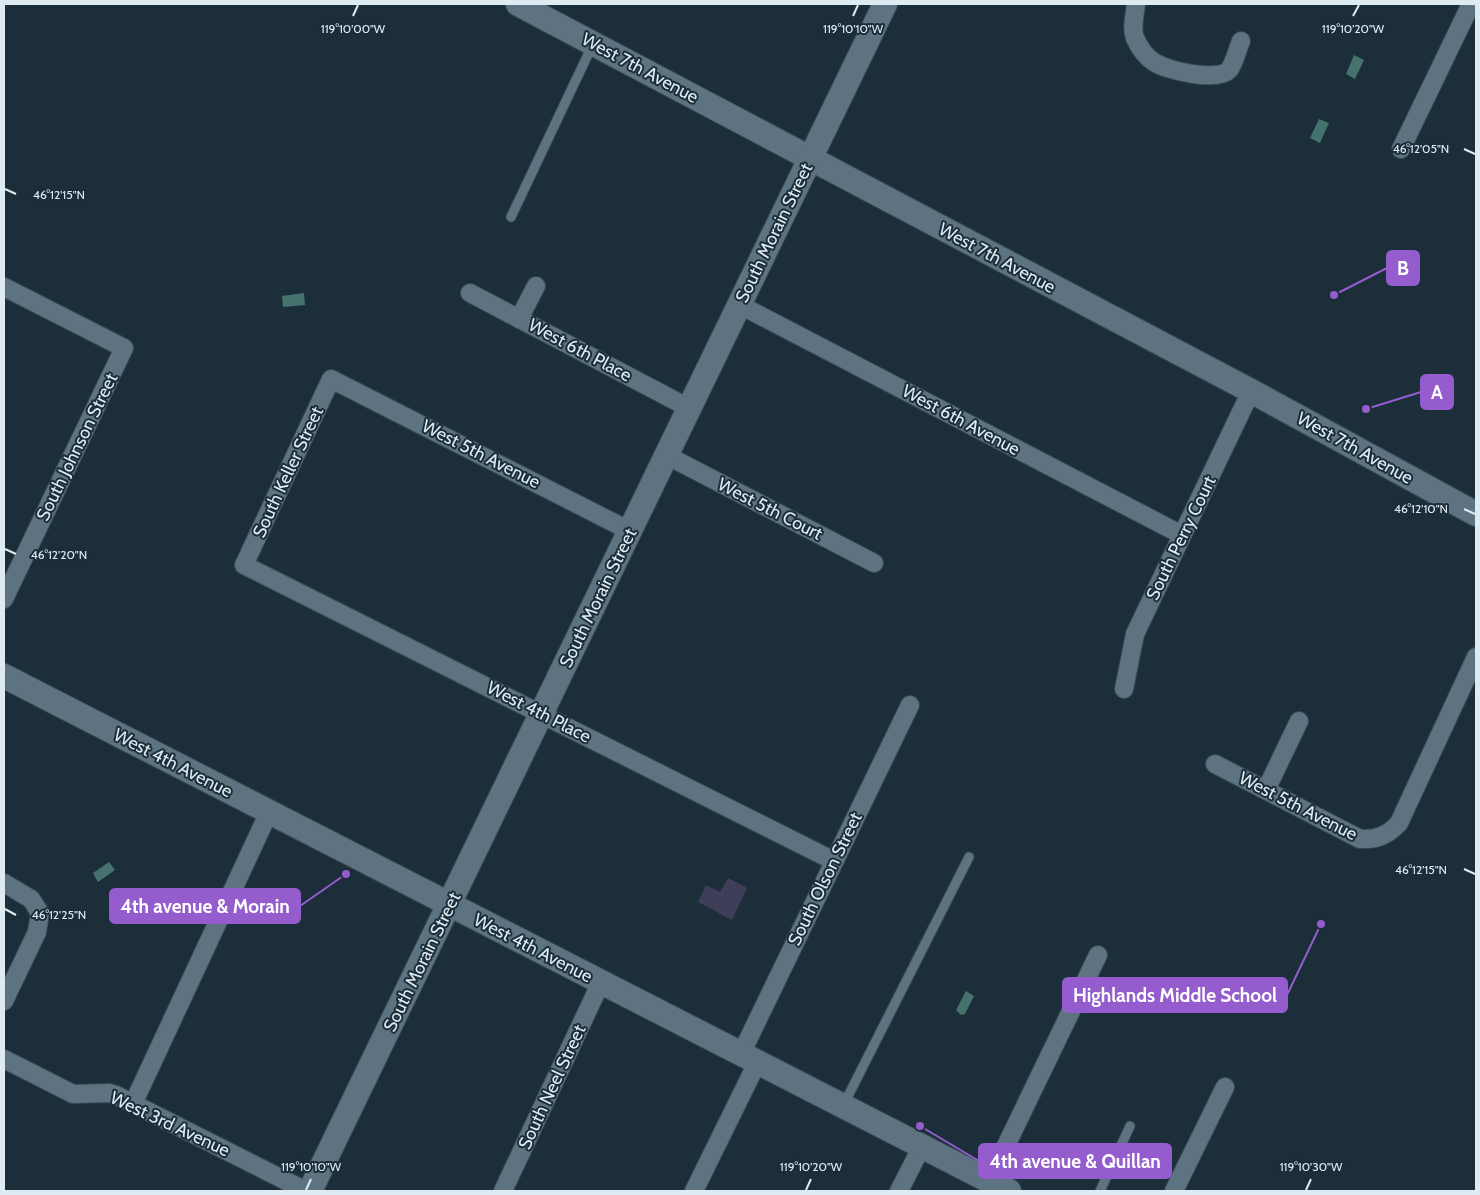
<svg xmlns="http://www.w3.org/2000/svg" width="1480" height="1195" font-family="Cabin,sans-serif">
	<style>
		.green { fill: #3f3e59 }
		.water { fill: #46726d }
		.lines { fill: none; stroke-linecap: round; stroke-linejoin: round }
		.lane-casing { stroke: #394953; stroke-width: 11 }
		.street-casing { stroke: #394953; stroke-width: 20 }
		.secondary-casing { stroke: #394953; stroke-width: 26 }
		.lane { stroke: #5e7381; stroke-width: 9 }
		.street { stroke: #5e7381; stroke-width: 18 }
		.secondary { stroke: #5e7381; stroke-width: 24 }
		.ticks { fill: none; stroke: #dfebf3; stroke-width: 2 }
		.labels { text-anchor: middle; stroke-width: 4; stroke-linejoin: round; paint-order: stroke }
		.street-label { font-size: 18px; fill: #dfebf3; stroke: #1b2e3a }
		.ticks-label { font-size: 12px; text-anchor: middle; fill: #dfebf3; stroke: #1b2e3a; stroke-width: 4; stroke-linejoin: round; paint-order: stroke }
		.leader { fill: none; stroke: #945ccc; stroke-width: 2 }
		.callout-dot { fill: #945ccc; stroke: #1b2e3a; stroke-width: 2 }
		.callout { fill: #945ccc; stroke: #945ccc; stroke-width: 2 }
		.callout-label { font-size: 19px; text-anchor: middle; font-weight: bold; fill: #fff }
	</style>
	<rect width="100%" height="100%" fill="#1b2e3a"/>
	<path class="green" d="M728,878L747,888L732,920L698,902L706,885L720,892Z"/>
	<g class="water">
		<path d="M1354,55L1364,60L1355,79L1346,74Z"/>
		<path d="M1319,119L1329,123L1320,143L1310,138Z"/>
		<path d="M304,293L305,305L283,307L282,296Z"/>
		<path d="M109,862L115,870L98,882L93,873Z"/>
		<path d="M966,991L974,996L965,1014L961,1015L956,1010Z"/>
	</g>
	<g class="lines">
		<g class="lane-casing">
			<g id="lane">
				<path d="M511,217L593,44"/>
				<path d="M844,1104L969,857"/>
				<path d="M1100,1191L1130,1126"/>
			</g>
		</g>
		<g class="street-casing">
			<g id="street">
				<path d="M1136,4C1135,15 1131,28 1135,38C1139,47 1146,57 1154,62C1167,71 1218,82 1229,70C1235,62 1237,50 1241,41"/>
				<path d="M1401,149L1471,4"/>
				<path d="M4,287L124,348L4,599"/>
				<path d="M470,293L689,408"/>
				<path d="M740,305L1182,535"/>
				<path d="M519,319L536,286"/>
				<path d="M666,455L874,563"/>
				<path d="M630,531L331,379L244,565L834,861"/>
				<path d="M1124,689L1135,634L1251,391"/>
				<path d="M1215,764L1360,839C1377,840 1388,835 1399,823L1476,657"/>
				<path d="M1266,790L1299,721"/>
				<path d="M4,883L31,899L40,913L37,932L4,1001"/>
				<path d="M741,1054L910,705"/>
				<path d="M4,1059L73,1094L109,1093L116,1095L306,1191"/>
				<path d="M133,1104L269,812"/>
				<path d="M989,1181L1098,955"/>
				<path d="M503,1191L601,982"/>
				<path d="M694,1191L757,1063"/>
				<path d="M899,1191L922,1146"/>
				<path d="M1174,1191L1225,1087"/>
			</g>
		</g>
		<g class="secondary-casing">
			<g id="secondary">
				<path d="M518,4L1251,391L1476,514"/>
				<path d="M4,676L1009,1191"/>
				<path d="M310,1191L885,4"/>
			</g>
		</g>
		<use href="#lane" class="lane"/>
		<use href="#street" class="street"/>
		<use href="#secondary" class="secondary"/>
	</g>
	<path class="ticks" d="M353,16L358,5M853,16L858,5M1353,16L1359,5M1464,149L1475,154M5,189L16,194M1464,509L1475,514M5,549L16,554M1464,869L1475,874M5,909L16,915M306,1190L311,1179M806,1190L811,1179M1306,1190L1311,1179"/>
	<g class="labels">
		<g class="street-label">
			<text transform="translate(640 68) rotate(28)" y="6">West 7th Avenue</text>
			<text transform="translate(774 233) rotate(-64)" y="6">South Morain Street</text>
			<text transform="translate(997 258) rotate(28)" y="6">West 7th Avenue</text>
			<text transform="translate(580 350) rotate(28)" y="6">West 6th Place</text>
			<text transform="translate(961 420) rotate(28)" y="6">West 6th Avenue</text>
			<text transform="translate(77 447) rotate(-64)" y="6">South Johnson Street</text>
			<text transform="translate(1355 448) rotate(29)" y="6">West 7th Avenue</text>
			<text transform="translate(481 454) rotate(27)" y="6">West 5th Avenue</text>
			<text transform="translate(288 472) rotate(-65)" y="6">South Keller Street</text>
			<text transform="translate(770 509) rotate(27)" y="6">West 5th Court</text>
			<text transform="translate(1181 538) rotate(-64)" y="6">South Perry Court</text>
			<text transform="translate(598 598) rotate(-64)" y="6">South Morain Street</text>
			<text transform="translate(539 712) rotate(27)" y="6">West 4th Place</text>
			<text transform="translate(173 763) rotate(27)" y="6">West 4th Avenue</text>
			<text transform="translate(1298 806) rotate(27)" y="6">West 5th Avenue</text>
			<text transform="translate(825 879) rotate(-64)" y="6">South Olson Street</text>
			<text transform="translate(533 948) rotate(27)" y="6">West 4th Avenue</text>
			<text transform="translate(422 962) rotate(-64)" y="6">South Morain Street</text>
			<text transform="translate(552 1087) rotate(-65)" y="6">South Neel Street</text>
			<text transform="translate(170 1124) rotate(25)" y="6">West 3rd Avenue</text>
		</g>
	</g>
	<g class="ticks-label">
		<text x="353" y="33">119°10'00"W</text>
		<text x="853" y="33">119°10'10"W</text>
		<text x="1353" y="33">119°10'20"W</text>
		<text x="1421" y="153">46°12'05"N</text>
		<text x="59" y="199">46°12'15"N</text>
		<text x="1421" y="513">46°12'10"N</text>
		<text x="59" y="559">46°12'20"N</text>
		<text x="1421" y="874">46°12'15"N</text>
		<text x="59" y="919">46°12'25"N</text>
		<text x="311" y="1171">119°10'10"W</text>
		<text x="811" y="1171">119°10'20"W</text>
		<text x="1311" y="1171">119°10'30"W</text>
	</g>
	<path class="leader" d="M1334 295L1387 268M1366 409L1421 392M346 874L300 906M1321 924L1287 995M920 1126L979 1161"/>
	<g class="callout-dot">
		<circle cx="1334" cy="295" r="5"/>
		<circle cx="1366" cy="409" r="5"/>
		<circle cx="346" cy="874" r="5"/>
		<circle cx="1321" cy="924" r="5"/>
		<circle cx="920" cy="1126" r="5"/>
	</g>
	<g class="callout">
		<rect x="1387" y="251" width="32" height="34" rx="5"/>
		<rect x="1421" y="375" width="32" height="34" rx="5"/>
		<rect x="110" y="889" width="190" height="34" rx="5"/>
		<rect x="1063" y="978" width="224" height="34" rx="5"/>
		<rect x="979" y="1144" width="192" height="34" rx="5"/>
	</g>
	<g class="callout-label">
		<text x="1403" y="275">B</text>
		<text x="1437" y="399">A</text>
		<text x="205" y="913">4th avenue &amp; Morain</text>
		<text x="1175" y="1002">Highlands Middle School</text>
		<text x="1075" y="1168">4th avenue &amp; Quillan</text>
	</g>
	<rect width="1480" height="1195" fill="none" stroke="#dfebf3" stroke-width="10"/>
</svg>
